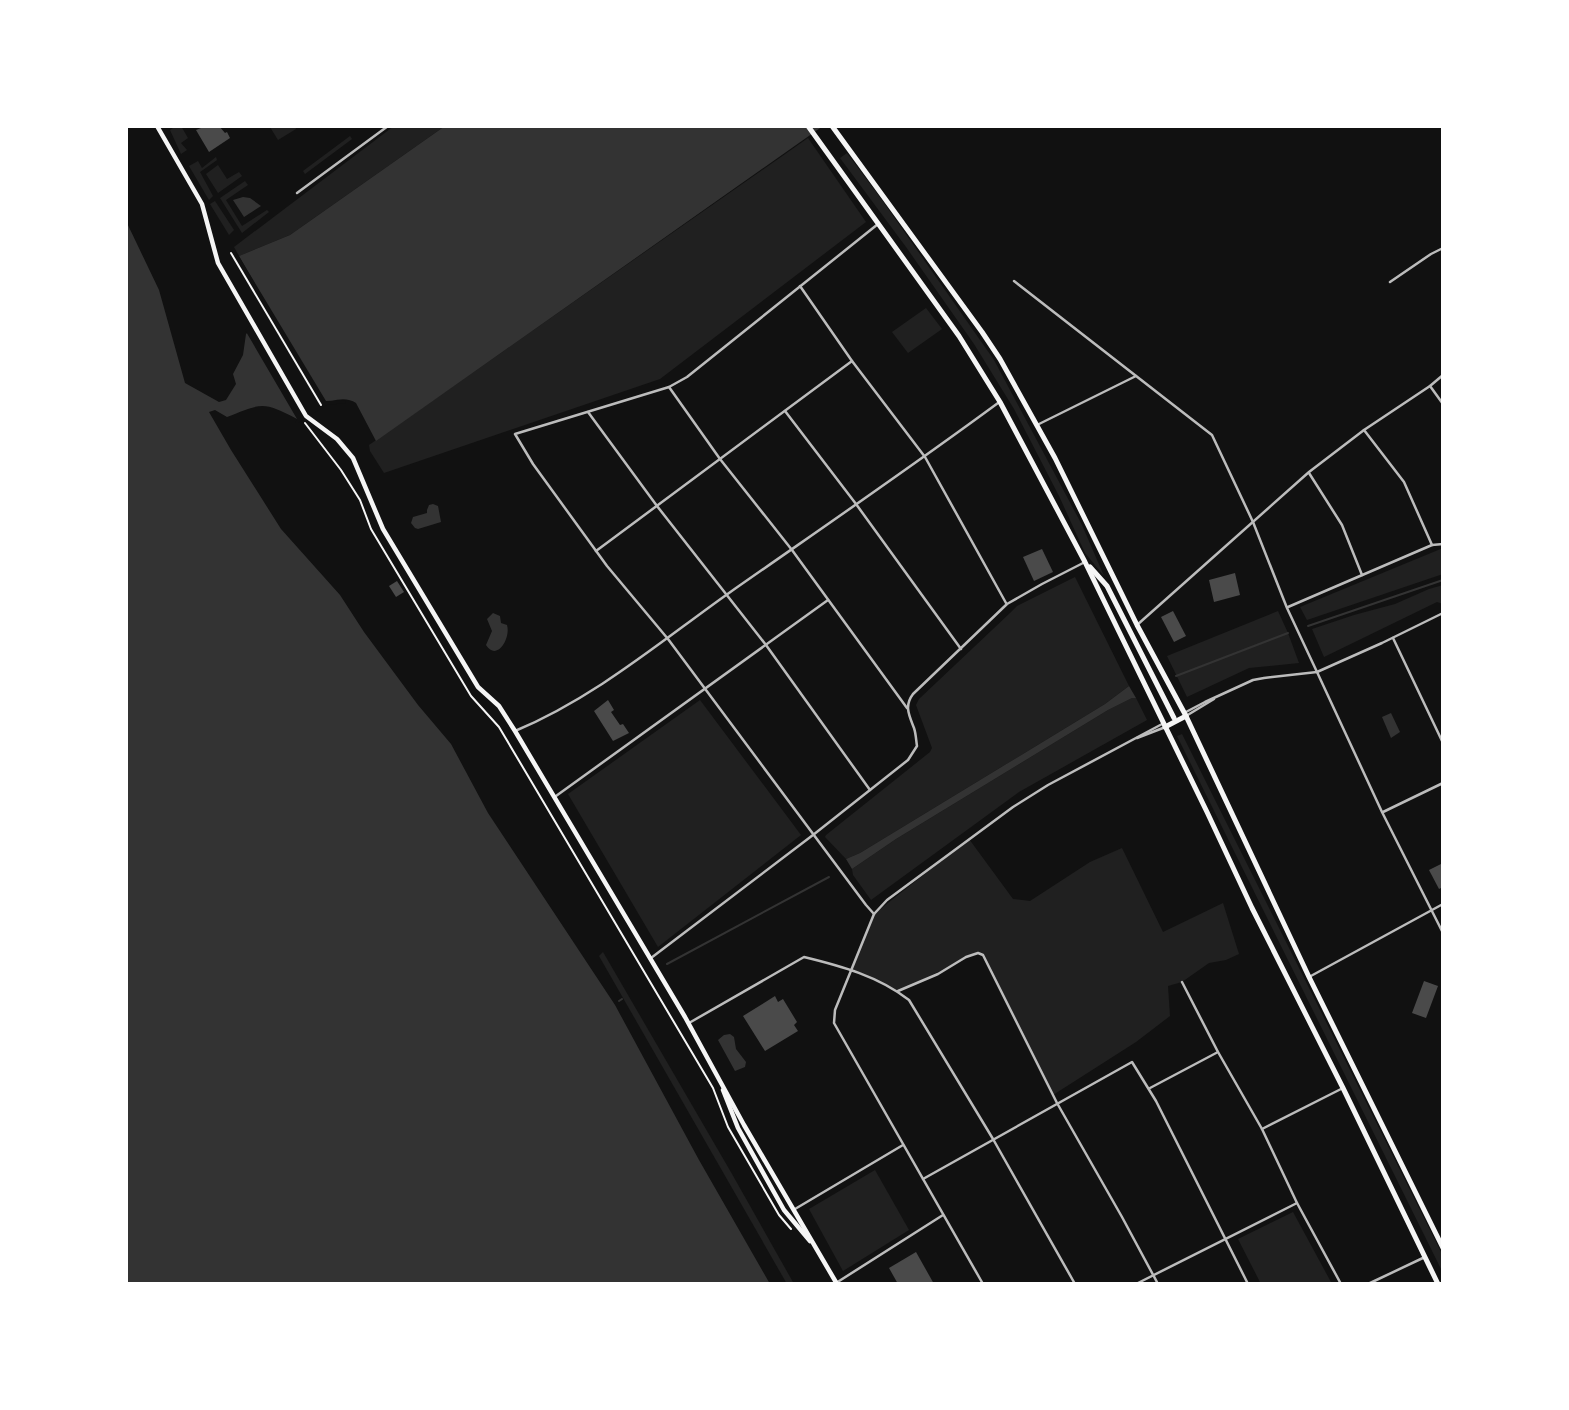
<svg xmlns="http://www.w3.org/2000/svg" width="1569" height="1410" font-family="'Alegreya Sans',sans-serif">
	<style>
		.green { fill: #202020 }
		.water { fill: #333 }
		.pier { fill: #111 }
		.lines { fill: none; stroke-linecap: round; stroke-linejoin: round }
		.stream { stroke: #333; stroke-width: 2 }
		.building { fill: #4a4a4a }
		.path { stroke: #f5f5f5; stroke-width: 2 }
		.minor { stroke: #bcbcbc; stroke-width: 2.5 }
		.secondary { stroke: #f5f5f5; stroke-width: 4.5 }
		.primary { stroke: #f5f5f5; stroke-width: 5 }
	</style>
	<rect width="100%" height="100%" fill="#111"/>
	<g class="green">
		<path d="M176,126H181L188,138L181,143L187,150L181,154L170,130Z"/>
		<path d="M271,126H295L296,129L278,140L270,127Z"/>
		<path d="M394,126H445L290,235L239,256L234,247Z"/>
		<path d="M350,136L352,139L305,174L303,171Z"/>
		<path d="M808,138L866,222L660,379L384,473L370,451L369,445Z"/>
		<path d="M847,153L882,200L994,360L1082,525L1104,576L1085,553L1059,496L1014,409L974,344L906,247L840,158Z"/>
		<path d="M216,157L217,160L200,172L213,196L209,200L189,166L198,161L202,168Z"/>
		<path d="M218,165L227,179L239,172L242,176L218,193L206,174Z"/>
		<path d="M245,181L248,185L226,200L242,226L267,210L269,212L242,233L220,198Z"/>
		<path d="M215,201L234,230L229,235L210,204Z"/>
		<path d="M926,308L942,329L908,353L892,332Z"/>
		<path d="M1443,548V574L1307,620L1300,607Z"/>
		<path d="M1075,577L1129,686L1105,704L860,853L846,859L825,837L826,835L930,752L932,748L916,705L919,699L1010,613L1017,606Z"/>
		<path d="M1443,585V604L1437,602L1324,657L1312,629L1354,615L1395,604L1429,589Z"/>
		<path d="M1278,611L1288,633L1299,663L1249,668L1187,697L1167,656Z"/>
		<path d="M1132,698H1136L1147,720L1019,792L871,900L853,875L852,869L896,839L1108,710Z"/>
		<path d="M700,700L801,835L658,947L568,794Z"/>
		<path d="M1182,734L1443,1256V1273L1177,736Z"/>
		<path d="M969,839L1013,899L1030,901L1090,862L1122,848L1163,932L1223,903L1239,954L1226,960L1209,963L1182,982L1168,986L1170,1016L1136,1042L1053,1095L983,955L978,953L898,991L852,969L874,914Z"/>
		<path d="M603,952L732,1174L794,1284H787L599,956Z"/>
		<path d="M875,1170L909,1230L843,1271L809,1209Z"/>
		<path d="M1293,1212L1332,1284H1261L1238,1239Z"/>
	</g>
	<g class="water">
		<path d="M445,126H823L376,441L356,403C339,391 312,410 297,419C263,401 262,403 227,417L215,410L209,412L231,450L281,529L340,595L364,632L418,705L451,744L488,813L615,1005L699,1160L770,1284H126V221L159,290L185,383L219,402L226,400L236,384L233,374L243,355L246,334L270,310L239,256L290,235Z"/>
		<path d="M243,197L250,198L261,206L244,217L233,200Z"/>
		<path d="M433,504L438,506L441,522L418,529L415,528L411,523L413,517L427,513V510L429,505Z"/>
		<path d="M493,613L500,616L501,623L507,625C511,638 497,662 486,645L492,631L487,619Z"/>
		<path d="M1129,686L1136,698H1132L1108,710L896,839L852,869L846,859L860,853L1105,704Z"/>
		<path d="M1391,713L1400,732L1391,738L1382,717Z"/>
		<path d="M730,1034L734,1037L736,1049L746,1062L745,1067L735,1071L718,1040L724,1035Z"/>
	</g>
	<path class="pier" d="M237,253L326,401L345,400L346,403L327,405L298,423H295L297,419L245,330L266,309L235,257Z"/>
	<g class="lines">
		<g class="stream">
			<path d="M1308,626L1443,580"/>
			<path d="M1176,676L1288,633"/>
			<path d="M667,964L829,877"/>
			<path d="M619,1001L622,999"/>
		</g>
	</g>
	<g class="building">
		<path d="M206,126H219L225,133L227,132L230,138L209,152L196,130Z"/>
		<path d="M1042,549L1053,572L1034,581L1023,557Z"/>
		<path d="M1235,573L1240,595L1214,602L1209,580Z"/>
		<path d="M397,581L404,592L396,597L389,586Z"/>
		<path d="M1173,611L1186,636L1174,642L1161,617Z"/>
		<path d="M608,700L614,710L611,712L620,725L623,724L629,733L613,741L594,711Z"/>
		<path d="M1443,863V887L1439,889L1429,870Z"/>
		<path d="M1424,981L1438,986L1426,1018L1412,1013Z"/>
		<path d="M775,996L778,1002L783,999L797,1022L794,1025L798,1031L765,1051L743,1016Z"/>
		<path d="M916,1252L934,1284H898L889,1268Z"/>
	</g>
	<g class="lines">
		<g class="path">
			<path d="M231,253L321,405"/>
			<path d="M305,423L341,470L360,500L371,529L471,696L499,727L713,1088L728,1127L779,1215L791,1229"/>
		</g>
		<g class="minor">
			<path d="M297,193L388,126"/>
			<path d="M1014,281L1212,435L1253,522L1287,608L1317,672L1382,812L1443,933"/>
			<path d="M1390,282L1431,254L1443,248"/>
			<path d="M800,286L852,361L925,457L1006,603"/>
			<path d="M1430,386L1443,404"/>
			<path d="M669,387L720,459L792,550L907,708"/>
			<path d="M785,411L856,504L961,649"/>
			<path d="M588,412L657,506L766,645L870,790"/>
			<path d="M1037,425L1136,376"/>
			<path d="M1364,430L1404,482L1432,545"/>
			<path d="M1309,473L1342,525L1362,575"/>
			<path d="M596,551L852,361"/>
			<path d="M1288,607L1432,545L1443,544"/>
			<path d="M1137,625L1309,472L1364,430L1430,386L1443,375"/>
			<path d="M1393,638L1443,743"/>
			<path d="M1184,713L1205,702L1253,680L1264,678L1317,672L1382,643L1443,613"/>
			<path d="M1186,716L1214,699"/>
			<path d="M515,731C594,698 660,642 729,593C819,530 910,468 998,403"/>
			<path d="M1137,738L1163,728"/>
			<path d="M556,796L828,600"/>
			<path d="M1383,812L1443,783"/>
			<path d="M874,914L866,905L668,639L607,566L533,464L515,434L669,387L687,377L878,224"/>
			<path d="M651,958L813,835L908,760L917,746C916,740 916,734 914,728C909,715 904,706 913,694L1007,604L1042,584L1085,562"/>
			<path d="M1309,977L1443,904"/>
			<path d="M1182,982L1218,1052L1262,1129L1297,1203L1341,1284"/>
			<path d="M898,991L938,974L966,957L978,953L983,955L1057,1103L1122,1217L1158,1284"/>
			<path d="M689,1023L804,957C841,966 878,976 909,1000L993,1139L1075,1284"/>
			<path d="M1150,1088L1218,1052"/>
			<path d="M1262,1129L1343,1088"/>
			<path d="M923,1179L1132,1062L1156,1101L1248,1284"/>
			<path d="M795,1209L903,1145"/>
			<path d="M836,1283L943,1215"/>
			<path d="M983,1284L834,1023L835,1010L874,914L887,900L1013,807L1048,785L1164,723"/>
			<path d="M1136,1284L1297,1203"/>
			<path d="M1368,1284L1425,1257"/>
		</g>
		<g class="secondary">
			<path d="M157,126L202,204L218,263L306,416L337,439L353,458L383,529L478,687L499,706L515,731L685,1017L744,1125L837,1284"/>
			<path d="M723,1090L738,1128L784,1210L810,1241"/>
		</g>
		<g class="primary">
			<path d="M808,126L959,336L1000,402L1085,562L1207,812L1252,908L1343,1088L1438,1284"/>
			<path d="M832,126L982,332L1000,359L1055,458L1137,625L1186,716L1309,977L1443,1248"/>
			<path d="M1090,567L1107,586L1174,718"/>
			<path d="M1165,727L1186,716"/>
		</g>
	</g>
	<rect width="1569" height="1410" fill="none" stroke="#ffffff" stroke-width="256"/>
</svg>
